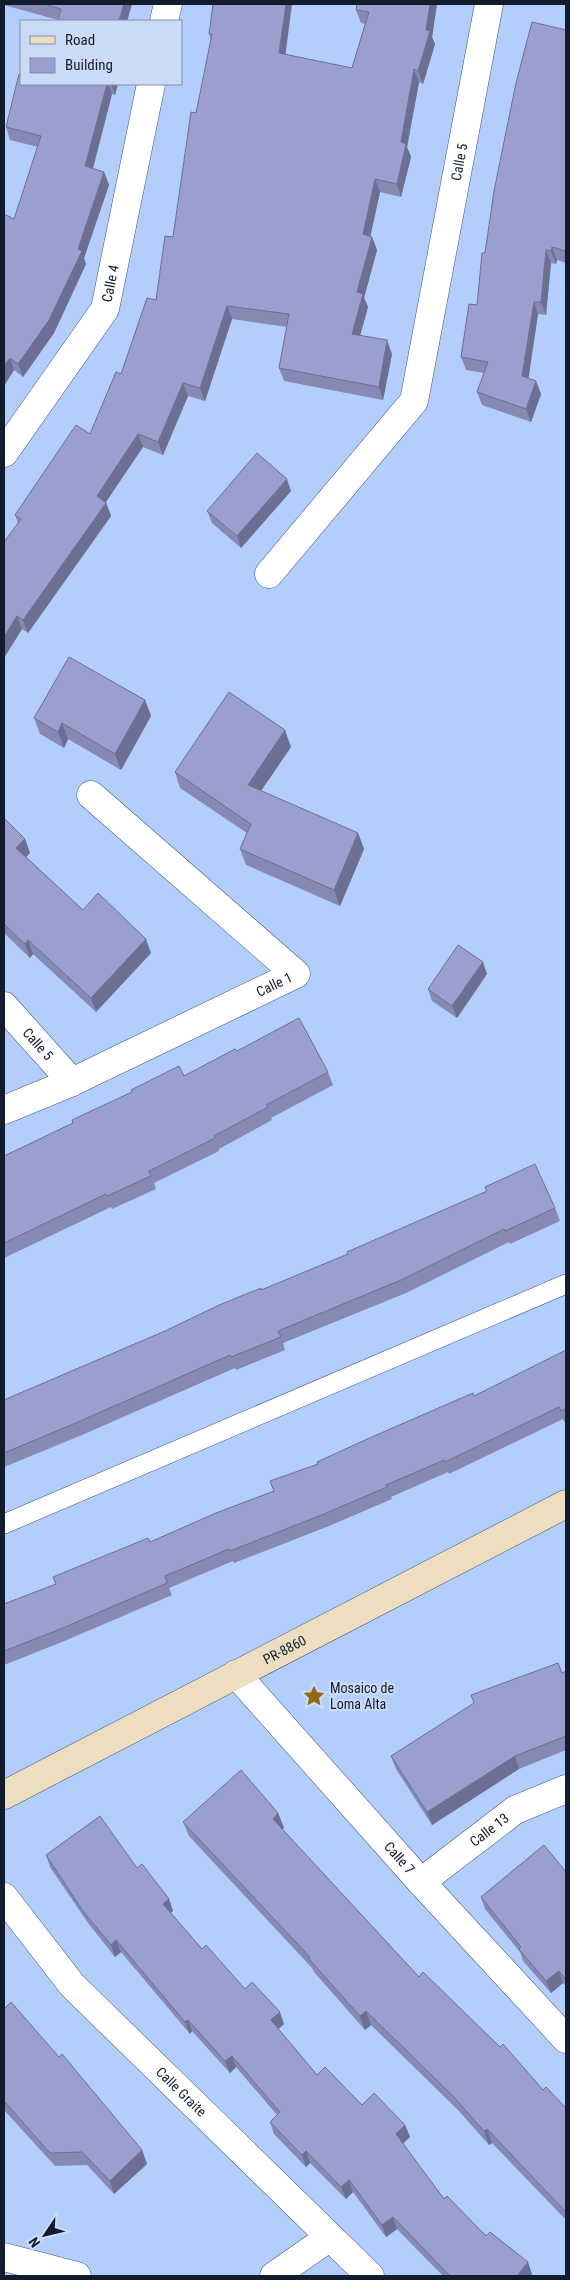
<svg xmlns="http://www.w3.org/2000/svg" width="570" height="2280" font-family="'Roboto Condensed',sans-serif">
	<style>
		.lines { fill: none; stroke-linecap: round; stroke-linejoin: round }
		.lane-casing { stroke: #3e557d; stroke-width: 20 }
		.street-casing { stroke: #3e557d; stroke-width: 29 }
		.secondary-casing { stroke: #3e557d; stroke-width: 29 }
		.lane { stroke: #fff; stroke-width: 19 }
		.street { stroke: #fff; stroke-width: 28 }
		.secondary { stroke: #eddec0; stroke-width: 28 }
		.wall { fill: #8589b3 }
		.shaded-wall { fill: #6c6f92 }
		.building { fill: #9b9fd0; stroke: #6c6f92 }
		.labels { text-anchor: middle; stroke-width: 4.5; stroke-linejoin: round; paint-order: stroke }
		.street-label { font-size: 14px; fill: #131c2d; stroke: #cbdbf7 }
		.poi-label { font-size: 14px; fill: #131c2d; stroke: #cbdbf7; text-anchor: start }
	</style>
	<rect width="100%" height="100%" fill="#b3cefc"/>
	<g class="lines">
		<g class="lane-casing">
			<path id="lane" d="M4,1524L566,1284"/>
		</g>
		<g class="street-casing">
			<g id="street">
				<path d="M164,21L168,4"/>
				<path id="s1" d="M4,453L105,309L151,84"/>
				<path id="s2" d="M269,574L414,401L489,4"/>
				<path id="s3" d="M4,1006L72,1082"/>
				<path id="s4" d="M4,1110L72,1082L296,974L91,795"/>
				<path id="s5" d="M236,1674L421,1882L566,2039"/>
				<path id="s6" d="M421,1882L515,1810L566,1789"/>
				<path id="s7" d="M4,1897L72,1985L370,2276"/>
				<path d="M4,2257L77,2276"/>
				<path d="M274,2276L330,2237"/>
			</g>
		</g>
		<g class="secondary-casing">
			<g id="secondary">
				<path id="s8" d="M4,1795L566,1504"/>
			</g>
		</g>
		<use href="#lane" class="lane"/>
		<use href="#street" class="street"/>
		<use href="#secondary" class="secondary"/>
	</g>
	<g class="wall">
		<path d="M4,4H132L127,21L58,20L4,5Z"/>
		<path d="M357,4H437L432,37L435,44L423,84L419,82L407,147L411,157L401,197L380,192L370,236L372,237L377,250L364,298L368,307L360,335L392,354L383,400L284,381L279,368L287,327L232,319L205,401L188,396L163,455L143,447L106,502L111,516L28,633L22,629L4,658V542L18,523L15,515L90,434L121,374L156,300L173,237L211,39L209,34L286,55L352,68L365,24L361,23L356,10Z"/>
		<path d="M566,30V263L557,260L556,264L551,263L546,315L538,314L528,378L536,381L541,394L531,422L482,405L477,392L484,373L466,370L461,357L477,305L485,253Z"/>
		<path d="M21,84H118L115,95L112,94L93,169L104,172L109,185L84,258L86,264L54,333L23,377L14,370L4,386V214L14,219L38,147L10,140L6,127Z"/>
		<path d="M291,491L241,548L212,523L207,511Z"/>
		<path d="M145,700L151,716L121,770L68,739L64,748L40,734L34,718Z"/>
		<path d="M291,747L261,791L358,833L364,849L340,906L246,865L240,849L247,833L180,788L175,772Z"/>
		<path d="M4,818L25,839L30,853L26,857L83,910L151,953L96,1012L33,954L30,958L4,933Z"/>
		<path d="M487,974L457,1018L432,1001L428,989Z"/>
		<path d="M237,1051L328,1072L333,1085L271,1118L272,1120L219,1149V1151L154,1183L156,1189L112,1209L111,1207L4,1258V1156L184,1076Z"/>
		<path d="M555,1208L560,1221L510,1244L509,1242L406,1293L283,1343L285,1350L236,1370L235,1368L82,1435L4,1467V1400L261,1290Z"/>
		<path d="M566,1350V1423H565L563,1419L449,1474L448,1472L391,1497L392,1499L329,1526L234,1563L233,1561L169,1588L172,1595L62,1642L4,1665V1604L56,1585L150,1542L274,1491L318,1464L474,1396Z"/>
		<path d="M566,1671V1750L519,1769L432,1825L396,1769L391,1756Z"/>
		<path d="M278,1813L284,1828L282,1829L419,1977L543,2090L566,2108V2220L492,2143L489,2145L458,2110L371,2025L365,2030L314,1972L312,1968L189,1836L183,1822Z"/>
		<path d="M46,1855L137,1868L169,1899L173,1911L170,1913L202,1949L284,2024L278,2029L317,2075L362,2105L405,2125L410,2137L403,2144L444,2199L532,2274L530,2276H443L397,2229L386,2237L353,2192L346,2199L310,2163L306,2167L274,2134L270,2122L277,2115L236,2067L230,2073L192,2031L190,2034L121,1952L115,1957L88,1923L50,1867Z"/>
		<path d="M566,1872V1987L563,1983L551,1993L523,1961L520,1952L485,1909L481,1897Z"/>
		<path d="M4,2009L142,2150L147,2164L114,2194L87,2165L55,2166L5,2111L4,2112Z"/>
	</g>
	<g class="shaded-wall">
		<path d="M124,4H132L127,21H119Z"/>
		<path d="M286,4H292L284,66L279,53Z"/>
		<path d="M430,4H437L432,37L435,44L423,84L418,71Z"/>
		<path d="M414,69L419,82L407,147L411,157L401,197L397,184L401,142Z"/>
		<path d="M107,84H108L112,94L90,179L85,166Z"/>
		<path d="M111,84H118L115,95Z"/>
		<path d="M104,172L109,185L84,258L86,264L54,333L23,377L18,364L78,249Z"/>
		<path d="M375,179L380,192L368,247L363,234Z"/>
		<path d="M372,237L377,250L364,298L368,307L357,347L352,334L357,292Z"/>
		<path d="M552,247L557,260L556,264L551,251Z"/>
		<path d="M546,250L551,263L546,315L541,302Z"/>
		<path d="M534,302L538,314L527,389L522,376Z"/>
		<path d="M227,306L232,319L205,401L200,388Z"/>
		<path d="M387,340L392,354L383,400L379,387Z"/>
		<path d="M10,358L14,370L4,386V366Z"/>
		<path d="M536,381L541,394L531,422L526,409Z"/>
		<path d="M183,383L188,396L163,455L158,442Z"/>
		<path d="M138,434L143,447L101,509L97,496Z"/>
		<path d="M287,479L291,491L241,548L237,536Z"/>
		<path d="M106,503L111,516L28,633L23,620Z"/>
		<path d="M17,616L22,629L4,658V637Z"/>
		<path d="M145,700L151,716L121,770L115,754Z"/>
		<path d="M62,723L68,739L64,748L58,732Z"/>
		<path d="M285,730L291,747L254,801L248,785Z"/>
		<path d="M358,833L364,849L340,906L334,890Z"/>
		<path d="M25,839L30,853L21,862L16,848Z"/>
		<path d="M146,939L151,953L96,1012L91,998Z"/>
		<path d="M28,940L33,954L30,958L25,944Z"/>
		<path d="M483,962L487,974L457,1018L452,1006Z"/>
		<path d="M515,1756L519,1769L432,1825L427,1812Z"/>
		<path d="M278,1813L284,1828L278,1833L273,1819Z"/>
		<path d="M169,1899L173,1911L167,1916L163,1904Z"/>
		<path d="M116,1940L121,1952L115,1957L111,1945Z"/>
		<path d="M559,1971L563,1983L551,1993L546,1981Z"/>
		<path d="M366,2011L371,2025L365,2030L360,2016Z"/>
		<path d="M280,2012L284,2024L275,2032L271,2020Z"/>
		<path d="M188,2020L192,2031L190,2034L185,2022Z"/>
		<path d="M232,2056L236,2067L230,2073L225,2061Z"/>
		<path d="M405,2125L410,2137L400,2146L396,2134Z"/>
		<path d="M487,2129L492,2143L489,2145L484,2131Z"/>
		<path d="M142,2150L147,2164L114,2194L110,2181Z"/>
		<path d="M306,2151L310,2163L306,2167L302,2155Z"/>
		<path d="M349,2180L353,2192L346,2199L341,2187Z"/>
		<path d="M393,2217L397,2229L386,2237L382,2225Z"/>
		<path d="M528,2262L532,2274L530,2276H517Z"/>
	</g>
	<g class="building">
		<path d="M44,4H124L119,21H58L61,9Z"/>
		<path d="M213,4H286L279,53L352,68L369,12L356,10L357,4H430L426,30L430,31L418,71L414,69L401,142L406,144L397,184L375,179L363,234L372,237L357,292L363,294L352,334L387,340L379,387L279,368L289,314L227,306L200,388L183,383L158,442L138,434L97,496L106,503L23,620L17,616L4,637V542L21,519L15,515L76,425L90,434L116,372L121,374L147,298L156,300L165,236L173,237L191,112L196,113L212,34H209Z"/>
		<path d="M532,22L566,30V251L552,247L551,251L546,250L541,302H534L522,376L536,381L526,409L477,392L488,362L461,357L469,304L477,305L482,253H485L494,191L516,83Z"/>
		<path d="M19,74L21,75V84H107L85,166L104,172L78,249L82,251L49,320L18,364L10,358L4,366V214L14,219L41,136L6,127Z"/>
		<path d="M257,453L287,479L237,536L207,511Z"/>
		<path d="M69,657L145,700L115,754L62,723L58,732L34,718Z"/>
		<path d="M229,692L285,730L248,785L358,833L334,890L240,849L251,824L175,772Z"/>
		<path d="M4,818L25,839L16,848L83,910L98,893L146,939L91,998L28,940L25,944L4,924Z"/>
		<path d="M458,945L483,962L452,1006L428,989Z"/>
		<path d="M299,1018L328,1072L266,1105L268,1107L214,1136L215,1138L149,1171L151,1176L107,1196L106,1194L4,1243V1156L73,1123L72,1120L132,1092L131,1090L179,1066L184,1076L235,1049L237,1051Z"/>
		<path d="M535,1164L555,1208L505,1231L504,1229L401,1280L278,1331L281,1337L231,1357L230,1355L78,1422L4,1453V1400L165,1331L219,1305L261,1288V1290L348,1254L347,1252L487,1191L485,1187Z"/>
		<path d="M566,1350V1408L561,1411L559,1407L445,1462L444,1460L386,1485L387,1487L324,1514L230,1551L229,1549L165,1576L167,1583L58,1630L4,1651V1604L56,1584L53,1577L148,1538L150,1542L216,1513L274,1491L270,1481L318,1464L317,1462L365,1440L473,1393L474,1396Z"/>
		<path d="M558,1663L562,1673L566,1671V1736L515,1756L427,1812L391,1756L474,1703L471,1695Z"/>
		<path d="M241,1770L278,1813L273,1819L419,1977L423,1972L500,2047L503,2044L543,2090L546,2087L566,2108V2209L565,2211L487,2129L484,2131L453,2096L366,2011L360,2016L308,1958L310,1957L183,1822Z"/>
		<path d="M100,1816L137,1868L142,1864L169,1899L163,1904L202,1949L206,1945L245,1989L252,1982L280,2012L271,2020L317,2075L325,2067L362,2105L374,2093L405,2125L396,2134L444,2199L447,2196L486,2236L490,2232L528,2262L517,2276H450L393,2217L382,2225L349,2180L341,2187L306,2151L302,2155L270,2122L280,2112L232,2056L225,2061L188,2020L185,2022L116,1940L111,1945L83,1911L46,1855Z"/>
		<path d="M544,1845L566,1872V1980L559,1971L546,1981L519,1949L521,1947L481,1897Z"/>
		<path d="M11,2002L59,2057L62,2054L142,2150L110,2181L82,2152L50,2153L4,2101V2009Z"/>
	</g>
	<defs>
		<g id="sight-bare" transform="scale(1.725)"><path d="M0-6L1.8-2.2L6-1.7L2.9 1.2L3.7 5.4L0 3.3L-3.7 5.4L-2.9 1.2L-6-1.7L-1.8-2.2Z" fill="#916911" stroke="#cbdbf7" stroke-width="2.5" paint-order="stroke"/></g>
	</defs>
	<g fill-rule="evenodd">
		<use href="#sight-bare" x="314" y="1696"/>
	</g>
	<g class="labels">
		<g class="street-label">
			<text dy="5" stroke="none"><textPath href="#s2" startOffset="469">Calle 5</textPath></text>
			<text dy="5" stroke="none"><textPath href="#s1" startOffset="202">Calle 4</textPath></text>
			<text dy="5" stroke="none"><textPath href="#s4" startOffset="298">Calle 1</textPath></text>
			<text dy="5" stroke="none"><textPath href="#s3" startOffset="51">Calle 5</textPath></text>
			<text dy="5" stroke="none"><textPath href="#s8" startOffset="316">PR-8860</textPath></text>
			<text dy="5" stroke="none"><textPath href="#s6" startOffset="86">Calle 13</textPath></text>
			<text dy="5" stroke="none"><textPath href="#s5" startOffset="246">Calle 7</textPath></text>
			<text dy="5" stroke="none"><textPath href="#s7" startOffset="264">Calle Graite</textPath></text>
		</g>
		<g class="poi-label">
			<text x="330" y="1693">Mosaico de<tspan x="330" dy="16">Loma Alta</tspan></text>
		</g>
	</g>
	<rect width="570" height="2280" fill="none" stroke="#131c2d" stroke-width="10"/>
	<rect x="20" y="20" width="162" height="65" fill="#cbdbf7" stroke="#818fa6"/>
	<rect x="30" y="36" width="25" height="8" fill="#eddec0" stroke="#818fa6"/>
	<text x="65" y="45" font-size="15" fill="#131c2d">Road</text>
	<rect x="30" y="58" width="25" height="15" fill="#9b9fd0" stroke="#818fa6"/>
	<text x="65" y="70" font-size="15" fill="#131c2d">Building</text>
	<g transform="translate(45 2235) rotate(235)" stroke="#cbdbf7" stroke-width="4" paint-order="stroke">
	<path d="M0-4L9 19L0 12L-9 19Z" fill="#131c2d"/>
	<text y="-8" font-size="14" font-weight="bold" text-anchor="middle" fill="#131c2d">N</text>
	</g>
</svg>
